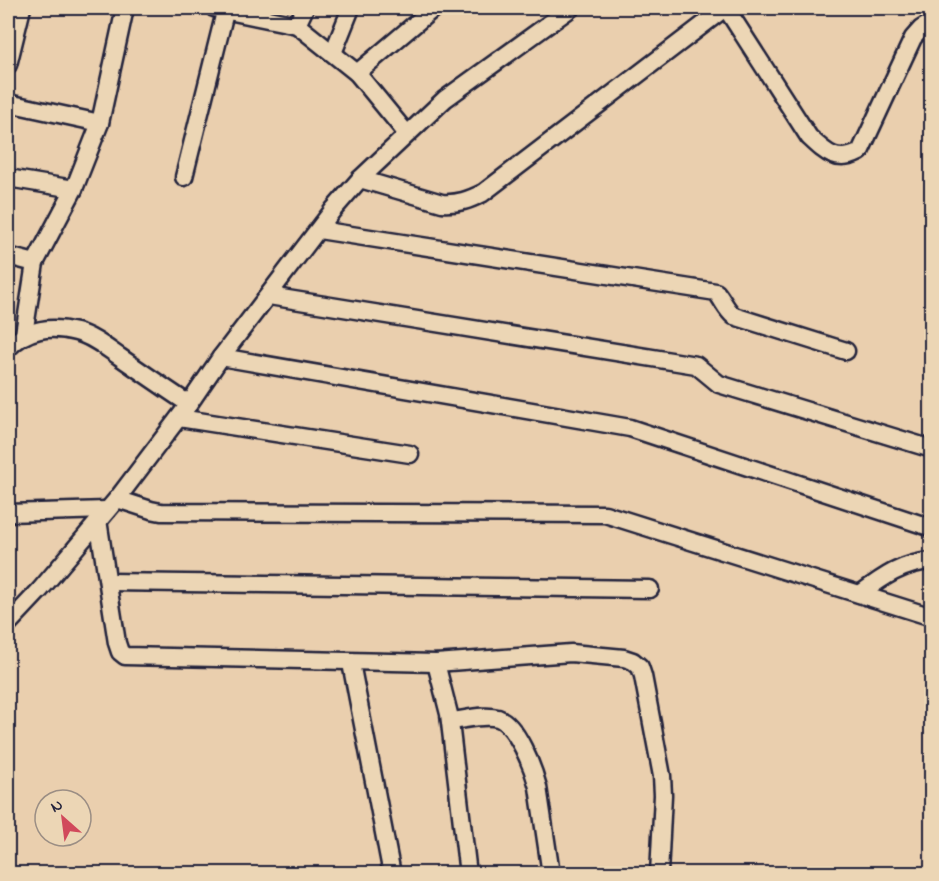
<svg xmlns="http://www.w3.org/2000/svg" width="939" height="881" font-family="'Indie Flower',sans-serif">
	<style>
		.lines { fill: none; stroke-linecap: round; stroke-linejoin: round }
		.minor-casing { stroke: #22223b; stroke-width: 21 }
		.minor { stroke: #ecd6b5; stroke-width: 16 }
	</style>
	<rect width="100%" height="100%" fill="#eacfae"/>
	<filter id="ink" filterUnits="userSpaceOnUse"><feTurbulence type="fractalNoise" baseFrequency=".0167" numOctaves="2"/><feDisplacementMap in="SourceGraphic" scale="12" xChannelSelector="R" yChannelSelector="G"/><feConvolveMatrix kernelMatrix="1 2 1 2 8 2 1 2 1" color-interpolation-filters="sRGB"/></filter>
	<g filter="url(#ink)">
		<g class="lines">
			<g class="minor-casing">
				<g id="minor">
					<path d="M214,8L297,25L357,73L407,134"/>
					<path d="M726,8L809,137C826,153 837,164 860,152L913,38L921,29L932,22"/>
					<path d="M297,25L305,8"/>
					<path d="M333,53L351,8"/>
					<path d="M8,65L22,8"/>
					<path d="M357,73L434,8"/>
					<path d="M8,103L100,123"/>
					<path d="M184,177L226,8"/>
					<path d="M8,178L74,189"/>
					<path d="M360,179L442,203C458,204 469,200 483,193L725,8"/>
					<path d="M319,230L716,292C723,300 726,310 734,316L846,351"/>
					<path d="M8,256L35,263"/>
					<path d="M269,296L696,365L719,384L932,449"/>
					<path d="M24,334L35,263L74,189L100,123L125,8"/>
					<path d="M8,348C27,329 49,325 76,332C92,336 107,348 120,357C143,373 166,389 189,404"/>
					<path d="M221,357L630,428L932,528"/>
					<path d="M179,418L410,454"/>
					<path d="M117,499L151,510L161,512L605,514L932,617"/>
					<path d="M8,513L107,510"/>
					<path d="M98,520L117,643L120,652L125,656L436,663L571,653L624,658L633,661L640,667L643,676L662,776L663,795L659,874"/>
					<path d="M108,582L650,589"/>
					<path d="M860,594C883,577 902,563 932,561"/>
					<path d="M8,624L40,590L117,499L189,404L221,357L333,210L360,179L445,99L571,8"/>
					<path d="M351,663L392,874"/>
					<path d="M436,663L449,714L468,874"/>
					<path d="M450,721C464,720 484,714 498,718C517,725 533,768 538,787L551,874"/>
				</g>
			</g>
			<use href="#minor" class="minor"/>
		</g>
	</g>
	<rect width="939" height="881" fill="none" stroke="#ecd6b5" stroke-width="30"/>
	<rect x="15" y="15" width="909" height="851" fill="none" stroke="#22223b" stroke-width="2" filter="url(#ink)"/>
	<g transform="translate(63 818) rotate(332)"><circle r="28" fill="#ecd6b5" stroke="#9b8e84" stroke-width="1.5"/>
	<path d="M0-4.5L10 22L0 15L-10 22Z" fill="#d1495b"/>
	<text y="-9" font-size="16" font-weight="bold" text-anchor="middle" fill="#22223b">N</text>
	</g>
</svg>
